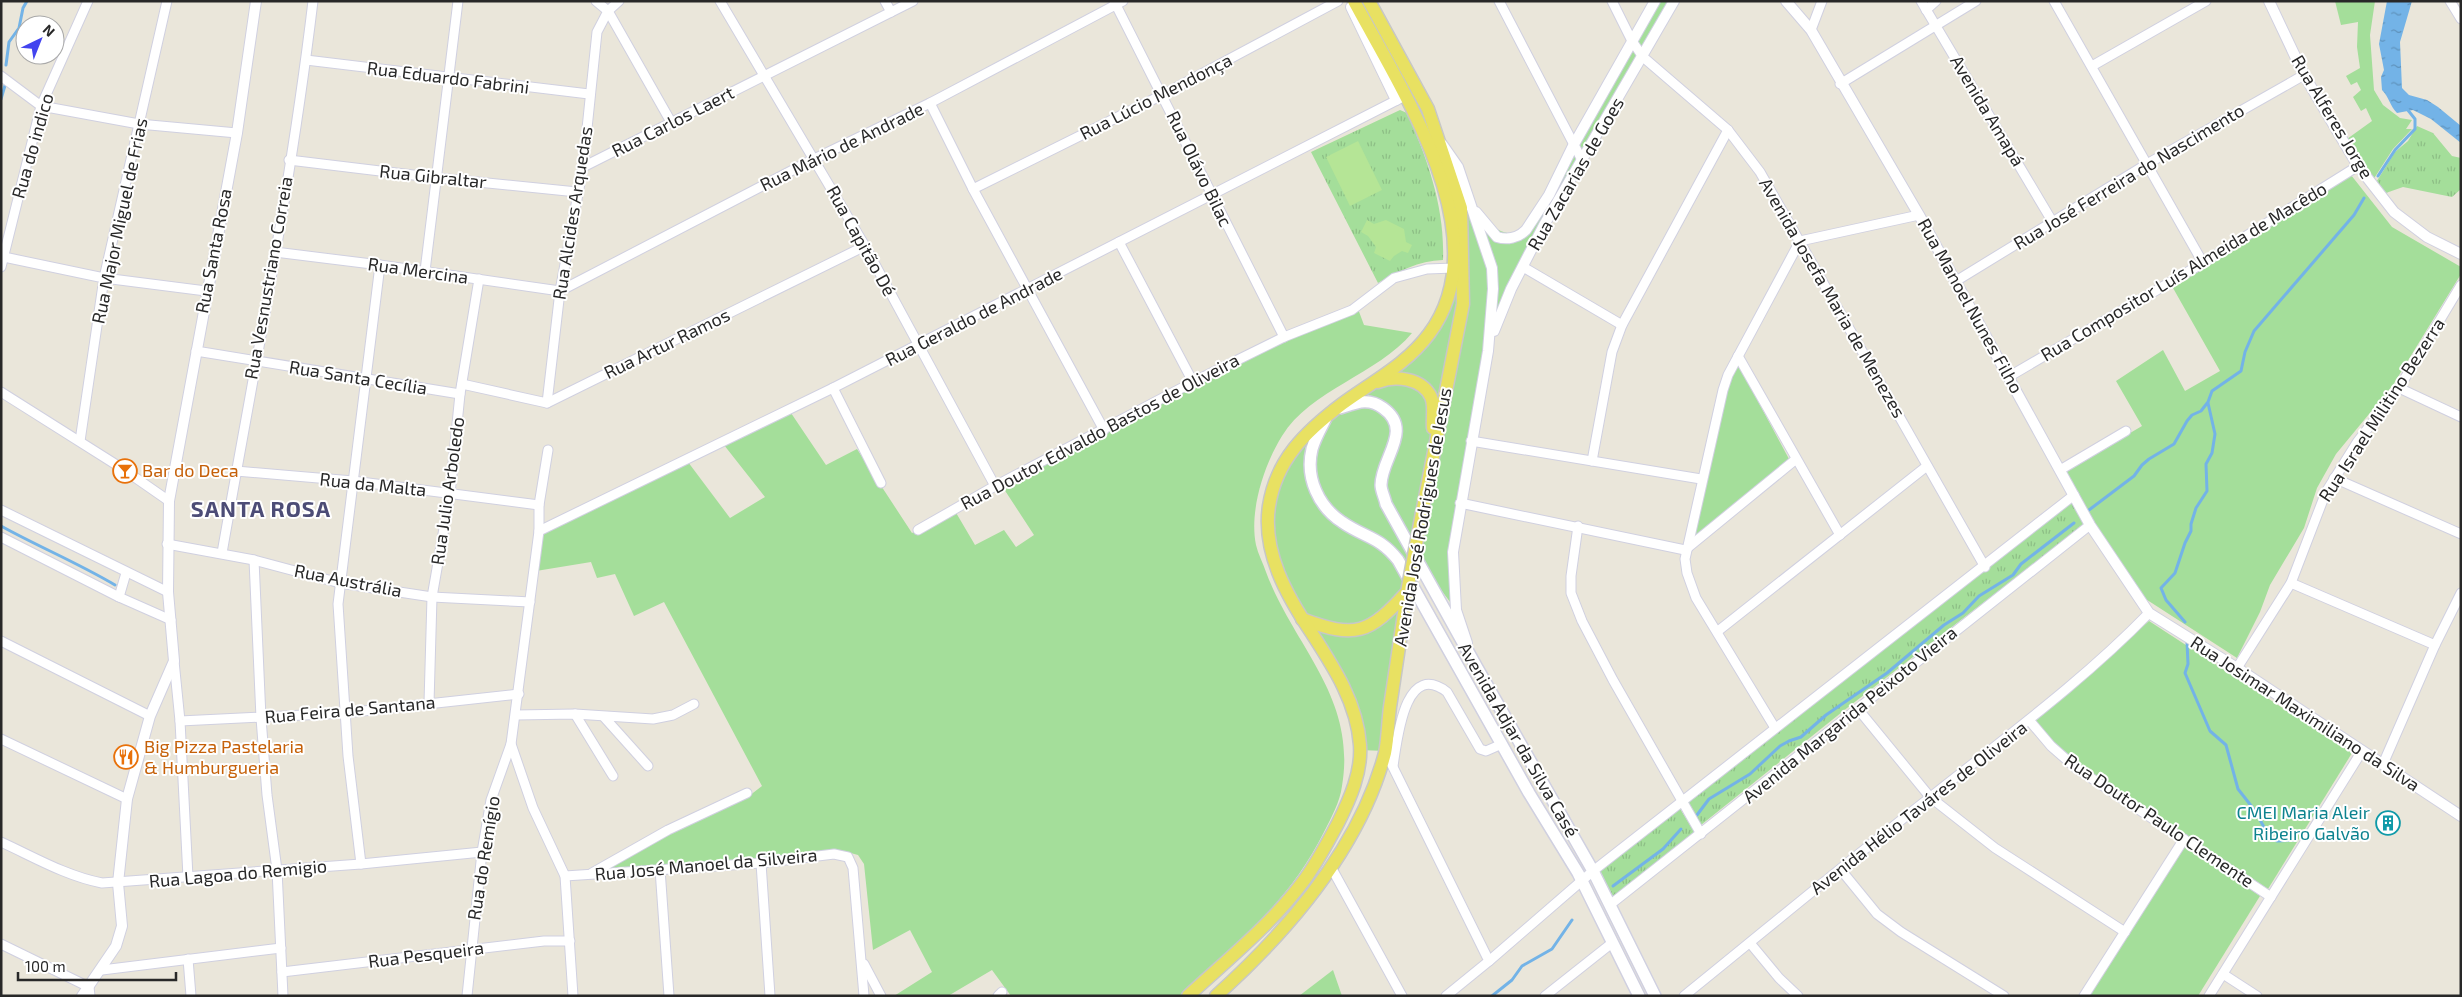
<svg xmlns="http://www.w3.org/2000/svg" width="2462" height="997" font-family="'Exo 2',sans-serif">
	<style>
		.grass { fill: #a4de9a }
		.park { fill: url(#park-tufts) }
		.pitch { fill: #b5e596 }
		.water { fill: url(#water-ripples) }
		.lines { fill: none; stroke-linecap: round; stroke-linejoin: round }
		.stream { stroke: #73b3e7; stroke-width: 3 }
		.minor-casing { stroke: #d0d0e0; stroke-width: 11 }
		.tertiary-casing { stroke: #d0d0e0; stroke-width: 12 }
		.secondary-casing { stroke: #d0d0e0; stroke-width: 14 }
		.primary-casing { stroke: #c7c7c7; stroke-width: 15 }
		.minor { stroke: #fff; stroke-width: 9 }
		.tertiary { stroke: #fff; stroke-width: 10 }
		.secondary { stroke: #fff; stroke-width: 11 }
		.primary { stroke: #e8e162; stroke-width: 12 }
		.primary-bridge-casing { stroke: #c7c7c7; stroke-width: 15; stroke-linecap: butt }
		.primary-bridge { stroke: #e8e162; stroke-width: 12 }
		.labels { text-anchor: middle; stroke-width: 4; stroke-linejoin: round; paint-order: stroke }
		.street-label { font-size: 18px; fill: #282828; stroke: #fff }
		.food-label { font-size: 18px; fill: #c56008; stroke: #fff; text-anchor: start }
		.culture-label { font-size: 18px; fill: #0d838f; stroke: #fff; text-anchor: end }
		.district-label { font-size: 22px; font-weight: bold; letter-spacing: 1px; fill: #4c4c76; stroke: #fff }
	</style>
	<defs>
		<pattern id="park-tufts" width="24" height="20" patternUnits="userSpaceOnUse" patternTransform="scale(1.25)"><rect width="24" height="20" fill="#a4de9a"/><path d="M3 7l-1-3M5 7V3M7 7l1-3M15 17l-1-3M17 17v-4M19 17l1-3" fill="none" stroke="#8dbe85"/></pattern>
		<pattern id="water-ripples" width="26" height="14" patternUnits="userSpaceOnUse" patternTransform="scale(1.25)"><rect width="26" height="14" fill="#73b3e7"/><path d="M2 4q2-2 4 0t4 0M15 11q2-2 4 0t4 0" fill="none" stroke="#5e92bb"/></pattern>
	</defs>
	<rect width="100%" height="100%" fill="#eae6da"/>
	<g class="grass">
		<path d="M1655,1H1674L1511,289L1488,351L1453,552L1456,610L1413,552L1385,751L1360,750L1356,726L1302,619L1269,534L1273,486L1309,432L1334,411L1399,364L1443,312L1468,199C1485,217 1497,242 1525,230Z"/>
		<path d="M2335,1H2375L2370,35L2374,90L2383,105L2400,118L2412,120L2406,129H2412L2393,149L2373,180L2347,139L2372,121L2366,108L2361,111L2353,97L2361,90L2357,82L2351,85L2346,76L2360,68L2357,47L2358,22L2341,25Z"/>
		<path d="M2351,175L2392,227L2461,267V274L2393,385L2336,454L2317,488L2304,528L2270,585L2260,612L2237,658L2141,596L2092,523L2064,472L2142,426L2116,381L2163,350L2185,391L2220,371L2173,288Z"/>
		<path d="M1358,309L1364,325L1412,333C1378,374 1310,390 1282,436C1264,465 1249,511 1256,545C1258,554 1263,563 1266,572C1294,647 1357,697 1342,786C1340,802 1331,818 1324,832C1289,902 1237,944 1180,996H1011L992,970L948,996H894L932,972L910,930L873,950L864,864L858,855L847,852L600,872L671,832L749,796L762,786L664,602L634,616L615,574L597,578L591,562L536,571L541,532L688,462L730,518L765,497L724,445L791,413L826,465L857,449L912,533L955,511L975,545L1004,530L1016,547L1034,535L1002,486C1120,424 1236,360 1358,309Z"/>
		<path d="M1738,364L1789,459L1690,543L1730,377Z"/>
		<path d="M2149,621L2352,753L2268,889L2080,765L2053,742L2035,721Z"/>
		<path d="M2184,844L2260,896L2198,996H2089Z"/>
		<path d="M1333,970L1342,996H1299Z"/>
	</g>
	<g class="park">
		<path d="M1400,110L1407,113C1428,160 1445,208 1443,260C1418,261 1399,271 1378,283L1311,152Z"/>
		<path d="M2417,126L2433,133L2452,156L2461,158V189L2452,197L2403,187L2383,194L2375,184L2395,152L2408,141Z"/>
		<path d="M2071,502L2084,525L1847,708L1701,825L1686,803Z"/>
		<path d="M1679,807L1695,833L1612,899L1596,871Z"/>
	</g>
	<g class="pitch">
		<path d="M1358,141L1382,190L1350,206L1326,157Z"/>
		<path d="M1367,220L1374,224L1386,220L1404,229L1406,242L1412,245L1408,253L1402,251L1394,256L1390,261L1374,253L1376,247L1368,236L1361,232Z"/>
	</g>
	<path class="water" d="M2387,1H2412L2400,42L2402,88L2409,95L2427,100L2438,107L2461,126V143L2431,119L2413,110L2397,113C2390,106 2389,97 2382,90L2381,77L2384,70L2379,44Z"/>
	<g class="lines">
		<g class="stream">
			<path d="M6,65L9,42L19,28L23,8L27,1"/>
			<path d="M1,99L6,82"/>
			<path d="M2378,176L2395,150L2415,129V119L2407,109"/>
			<path d="M2089,510L2134,476L2142,465L2149,459L2174,444L2187,421L2192,415L2201,411L2208,402L2212,391L2241,371L2245,352L2254,331L2354,215L2364,198"/>
			<path d="M1,526C39,547 78,563 115,585"/>
			<path d="M2185,622L2166,600L2161,588L2175,573L2185,543L2191,531V524L2196,508L2207,491L2206,464L2212,453L2215,434L2208,403"/>
			<path d="M2187,642L2188,664L2185,673L2210,731L2226,745L2238,789L2256,812L2268,835L2277,841L2295,840"/>
			<path d="M1697,815L1709,799L1750,774L1780,746L1789,741L1801,737L1826,715L1887,673L1944,625L1963,613L1979,596L2013,575L2021,564L2074,523"/>
			<path d="M1613,886L1663,849L1681,829"/>
			<path d="M1492,996L1512,980L1522,966L1552,949L1572,920"/>
		</g>
		<g class="minor-casing">
			<g id="minor">
				<path d="M596,1L608,11L671,122"/>
				<path d="M720,1L865,246L995,486"/>
				<path d="M885,1L891,12"/>
				<path d="M1114,1L1284,337"/>
				<path d="M1499,1L1583,162"/>
				<path d="M1612,1L1632,41L1643,57L1728,130L1760,172L1985,567"/>
				<path d="M1921,1L2052,221"/>
				<path d="M2054,1L2203,263"/>
				<path d="M2450,1L2461,19"/>
				<path d="M1926,10L1936,1"/>
				<path d="M1811,30L1822,1"/>
				<path d="M306,60L589,94"/>
				<path d="M2092,66L2206,1"/>
				<path d="M1,76L41,106L139,124L237,133"/>
				<path d="M1840,84L1976,1"/>
				<path d="M930,103L973,189L1104,430"/>
				<path d="M289,160L438,178L577,192"/>
				<path d="M583,167L913,1"/>
				<path d="M973,189L1162,95L1338,1"/>
				<path d="M1119,242L1193,382"/>
				<path d="M275,252L380,265L560,291L814,159L930,103L1123,1"/>
				<path d="M4,257L104,278L206,291"/>
				<path d="M1,267L41,106L88,1"/>
				<path d="M1523,267L1622,325"/>
				<path d="M425,271L458,1"/>
				<path d="M1956,281L2147,164L2304,75"/>
				<path d="M196,351L460,394"/>
				<path d="M1738,356L1840,535"/>
				<path d="M2010,376L2203,263L2358,166"/>
				<path d="M462,384L547,403L865,246"/>
				<path d="M833,388L881,483"/>
				<path d="M2399,388L2461,417"/>
				<path d="M1,392L123,469L169,501"/>
				<path d="M547,403L560,291L583,167L597,32L608,11L619,1"/>
				<path d="M80,441L104,278L167,1"/>
				<path d="M1471,441L1701,479"/>
				<path d="M1592,461L1612,352L1622,325L1728,130"/>
				<path d="M2060,470L2126,431"/>
				<path d="M236,471L353,481L539,505"/>
				<path d="M2334,478L2461,534"/>
				<path d="M1460,503L1685,550L1795,460"/>
				<path d="M1,510L168,592"/>
				<path d="M1578,526L1571,576V593L1582,621L1613,680L1701,834"/>
				<path d="M918,530L995,486L1193,382L1284,337L1352,310L1394,278L1427,269L1454,268"/>
				<path d="M539,531L833,388L1401,98"/>
				<path d="M1,537L119,597L171,620"/>
				<path d="M167,544L254,560L340,583L432,597L530,602"/>
				<path d="M222,553C254,370 291,186 313,1"/>
				<path d="M254,560L261,718L267,795L277,870L283,996"/>
				<path d="M2291,583L2435,645"/>
				<path d="M119,597L126,573"/>
				<path d="M1718,631L1927,466"/>
				<path d="M1,641L150,716"/>
				<path d="M174,661L180,721L188,877"/>
				<path d="M2237,668L2291,583L2326,492L2358,441L2399,388L2461,285"/>
				<path d="M429,703L432,597L450,494L460,394L479,279"/>
				<path d="M1858,709L1930,797L1995,848L2125,932"/>
				<path d="M575,714L613,776"/>
				<path d="M516,715L575,714L653,719L673,715L694,704"/>
				<path d="M604,717L648,766"/>
				<path d="M2029,720L2051,746L2076,768L2271,897"/>
				<path d="M180,721L345,713L519,694"/>
				<path d="M1775,728L1696,598L1687,573L1685,559L1723,390L1728,375L1800,241L1919,215"/>
				<path d="M1,739L127,799"/>
				<path d="M511,744L533,808L565,876L573,996"/>
				<path d="M1385,751L1489,961L1446,996"/>
				<path d="M2383,764L2435,645L2461,593"/>
				<path d="M1393,766C1397,742 1404,659 1447,692L1480,749L1486,751L1502,744"/>
				<path d="M1,842C34,857 66,876 102,883L361,864L482,852"/>
				<path d="M761,863L770,996"/>
				<path d="M361,864L348,756L338,604L380,265"/>
				<path d="M1331,867L1402,996"/>
				<path d="M660,869L669,996"/>
				<path d="M1841,870L1877,914L1901,932L2004,996"/>
				<path d="M592,873L668,830L747,793"/>
				<path d="M565,876L761,863L834,854L848,857L853,868L864,996"/>
				<path d="M1611,904L2090,525"/>
				<path d="M1750,943L1779,978L1798,996"/>
				<path d="M1,944L89,987L90,996"/>
				<path d="M188,959L191,996"/>
				<path d="M1489,961L1593,871L2074,495"/>
				<path d="M864,964L881,996"/>
				<path d="M102,970L281,948"/>
				<path d="M282,972L544,941H570"/>
				<path d="M2223,974L2257,996"/>
				<path d="M467,996L482,852L491,800L511,744L539,531V505L548,450"/>
				<path d="M998,996L1002,992"/>
				<path d="M1545,996L1612,943"/>
				<path d="M1684,996C1767,929 1848,861 1932,796C2006,737 2083,681 2149,613"/>
				<path d="M2084,996L2184,839"/>
				<path d="M2209,996L2362,751"/>
			</g>
		</g>
		<g class="tertiary-casing">
			<g id="tertiary">
				<path d="M1786,1L1811,30L1919,215L2090,525L2149,613L2237,668L2461,816"/>
				<path d="M2269,1L2304,75L2358,166L2394,212L2427,237L2461,254"/>
				<path d="M1351,7L1396,100"/>
				<path d="M1442,144L1458,167L1492,268L1493,289L1488,351L1453,552L1456,610L1467,643"/>
				<path d="M1476,212L1497,237C1507,240 1518,238 1526,230L1549,195L1573,146L1655,1"/>
				<path d="M1494,331L1511,289L1544,225L1674,1"/>
				<path d="M82,996L116,946L122,926L118,883L127,799L150,716L174,661L168,592L169,501L237,133L256,1"/>
			</g>
		</g>
		<g class="secondary-casing">
			<g id="secondary">
				<path d="M1340,408C1356,403 1368,397 1383,408C1414,430 1381,458 1381,485C1381,491 1385,498 1386,504L1476,666L1593,871L1655,996"/>
				<path d="M1326,418C1321,428 1315,438 1312,449C1305,478 1319,507 1342,522C1365,538 1379,536 1398,560L1529,793L1578,873L1639,996"/>
			</g>
		</g>
		<g class="primary-casing">
			<g id="primary">
				<path d="M1369,1L1428,109L1461,208L1463,304L1422,513"/>
				<path d="M1378,382C1395,375 1422,378 1431,397C1435,405 1432,419 1433,428"/>
				<path d="M1302,619C1356,639 1369,634 1407,592"/>
				<path d="M1188,996C1227,960 1274,922 1305,879C1318,861 1328,842 1338,823C1350,799 1362,772 1360,745C1357,702 1333,666 1311,632C1287,596 1262,552 1269,506C1276,460 1305,432 1342,404C1372,382 1407,364 1429,334C1501,238 1401,89 1354,1"/>
				<path d="M1216,996C1288,931 1360,848 1385,753C1388,738 1388,722 1390,707C1396,667 1402,627 1408,587"/>
			</g>
		</g>
		<use href="#minor" class="minor"/>
		<use href="#tertiary" class="tertiary"/>
		<use href="#secondary" class="secondary"/>
		<use href="#primary" class="primary"/>
		<g class="primary-bridge-casing">
			<path id="primary-bridge" d="M1408,587L1422,513"/>
		</g>
		<use href="#primary-bridge" class="primary-bridge"/>
	</g>
	<defs>
		<g id="bar-ring" transform="scale(1.25)"><circle r="9.5" fill="#fff" stroke="#e8710a" stroke-width="1.5"/><path d="M-6-5H6L.8 .8V4.5H3.5V6h-7V4.5H-.8V.8Z" fill="#e8710a"/></g>
		<g id="restaurant-ring" transform="scale(1.25)"><circle r="9.5" fill="#fff" stroke="#e8710a" stroke-width="1.5"/><path d="M-5-6h1v4h1v-4h1v4h1v-4h1v5L-1.5 .5V6h-2V.5L-5-1ZM5-6V6H3V1.5H1.5Q1.5-4 5-6Z" fill="#e8710a"/></g>
		<g id="building-ring" transform="scale(1.25)"><circle r="9.5" fill="#fff" stroke="#0f9aa8" stroke-width="1.5"/><path d="M-4-6H4V6H1V3H-1V6H-4ZM-2.5-4.3h1.7v1.8h-1.7ZM.8-4.3h1.7v1.8H.8ZM-2.5-1h1.7V.8h-1.7ZM.8-1h1.7V.8H.8Z" fill="#0f9aa8"/></g>
	</defs>
	<g fill-rule="evenodd">
		<use href="#bar-ring" x="125" y="471"/>
		<use href="#restaurant-ring" x="126" y="757"/>
		<use href="#building-ring" x="2388" y="823"/>
	</g>
	<g class="labels">
		<g class="street-label">
			<text transform="translate(448 78) rotate(7)" y="6">Rua Eduardo Fabrini</text>
			<text transform="translate(1156 97) rotate(-27)" y="6">Rua Lúcio Mendonça</text>
			<text transform="translate(1987 111) rotate(59)" y="6">Avenida Amapá</text>
			<text transform="translate(2332 117) rotate(59)" y="6">Rua Alferes Jorge</text>
			<text transform="translate(673 122) rotate(-27)" y="6">Rua Carlos Laert</text>
			<text transform="translate(33 146) rotate(-74)" y="6">Rua do indico</text>
			<text transform="translate(842 147) rotate(-26)" y="6">Rua Mário de Andrade</text>
			<text transform="translate(1199 169) rotate(64)" y="6">Rua Olávo Bilac</text>
			<text transform="translate(1576 174) rotate(-60)" y="6">Rua Zacarias de Goes</text>
			<text transform="translate(433 177) rotate(6)" y="6">Rua Gibraltar</text>
			<text transform="translate(2129 177) rotate(-31)" y="6">Rua José Ferreira do Nascimento</text>
			<text transform="translate(573 213) rotate(-81)" y="6">Rua Alcides Arquedas</text>
			<text transform="translate(120 221) rotate(-78)" y="6">Rua Major Miguel de Frias</text>
			<text transform="translate(861 241) rotate(61)" y="6">Rua Capitão Dé</text>
			<text transform="translate(214 251) rotate(-79)" y="6">Rua Santa Rosa</text>
			<text transform="translate(418 271) rotate(8)" y="6">Rua Mercina</text>
			<text transform="translate(2184 272) rotate(-31)" y="6">Rua Compositor Luís Almeida de Macêdo</text>
			<text transform="translate(269 278) rotate(-80)" y="6">Rua Vesnustriano Correia</text>
			<text transform="translate(1832 298) rotate(60)" y="6">Avenida Josefa Maria de Menezes</text>
			<text transform="translate(1970 306) rotate(61)" y="6">Rua Manoel Nunes Filho</text>
			<text transform="translate(974 317) rotate(-27)" y="6">Rua Geraldo de Andrade</text>
			<text transform="translate(667 344) rotate(-26)" y="6">Rua Artur Ramos</text>
			<text transform="translate(358 378) rotate(9)" y="6">Rua Santa Cecília</text>
			<text transform="translate(2382 410) rotate(-57)" y="6">Rua Israel Militino Bezerra</text>
			<text transform="translate(1100 432) rotate(-28)" y="6">Rua Doutor Edvaldo Bastos de Oliveira</text>
			<text transform="translate(373 485) rotate(6)" y="6">Rua da Malta</text>
			<text transform="translate(448 491) rotate(-82)" y="6">Rua Julio Arboledo</text>
			<text transform="translate(1423 517) rotate(-80)" y="6">Avenida José Rodrigues de Jesus</text>
			<text transform="translate(348 581) rotate(11)" y="6">Rua Austrália</text>
			<text transform="translate(350 710) rotate(-5)" y="6">Rua Feira de Santana</text>
			<text transform="translate(2305 714) rotate(33)" y="6">Rua Josimar Maximiliano da Silva</text>
			<text transform="translate(1850 715) rotate(-39)" y="6">Avenida Margarida Peixoto Vieira</text>
			<text transform="translate(1518 740) rotate(60)" y="6">Avenida Adjar da Silva Casé</text>
			<text transform="translate(1919 808) rotate(-38)" y="6">Avenida Hélio Taváres de Oliveira</text>
			<text transform="translate(2159 821) rotate(34)" y="6">Rua Doutor Paulo Clemente</text>
			<text transform="translate(484 858) rotate(-81)" y="6">Rua do Remígio</text>
			<text transform="translate(706 865) rotate(-5)" y="6">Rua José Manoel da Silveira</text>
			<text transform="translate(238 874) rotate(-5)" y="6">Rua Lagoa do Remigio</text>
			<text transform="translate(426 955) rotate(-7)" y="6">Rua Pesqueira</text>
		</g>
		<g class="food-label">
			<text x="142" y="477">Bar do Deca</text>
			<text x="144" y="753">Big Pizza Pastelaria<tspan x="144" dy="21">&amp; Humburgueria</tspan></text>
		</g>
		<g class="culture-label">
			<text x="2370" y="819">CMEI Maria Aleir<tspan x="2370" dy="21">Ribeiro Galvão</tspan></text>
		</g>
		<g class="district-label">
			<text x="261" y="517">SANTA ROSA</text>
		</g>
	</g>
	<rect width="2462" height="997" fill="none" stroke="#282828" stroke-width="5"/>
	<g transform="translate(40 40) rotate(43)"><circle r="24" fill="#ffffff" stroke="#a9a9a9"/>
	<path d="M0-4L9 19L0 12L-9 19Z" fill="#4344ef"/>
	<text y="-8" font-size="14" font-weight="bold" text-anchor="middle" fill="#282828">N</text>
	</g>
	<path d="M18 972v8h158v-8" fill="none" stroke="#282828" stroke-width="2.5"/>
	<text x="25" y="972" font-size="15" fill="#282828" stroke="#ffffff" stroke-width="4" paint-order="stroke">100 m</text>
</svg>
